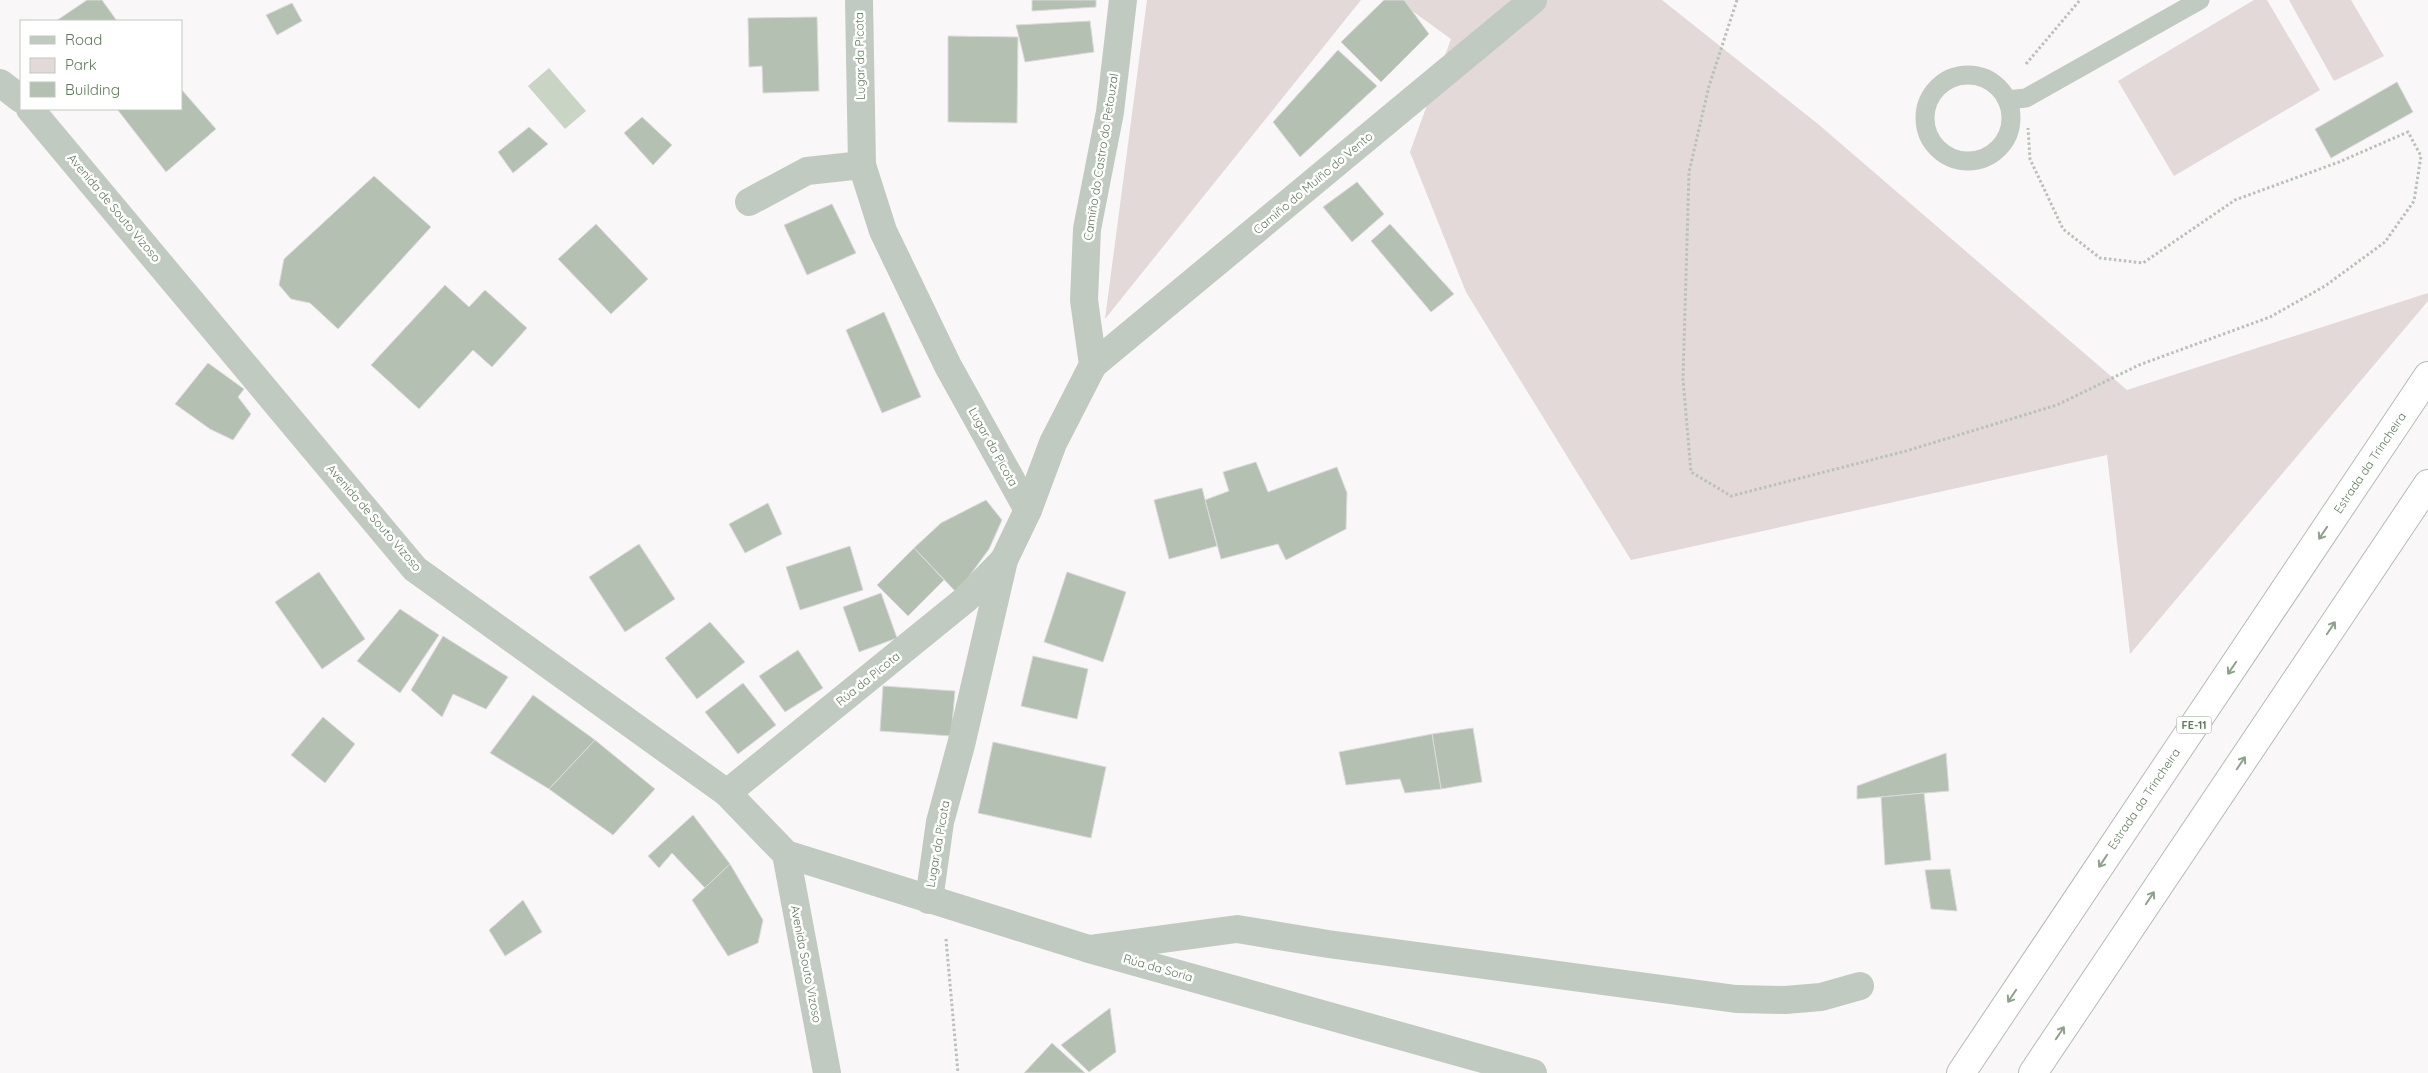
<svg xmlns="http://www.w3.org/2000/svg" width="2428" height="1073" font-family="Quicksand,sans-serif">
	<style>
		.green { fill: #e2d9d8 }
		.water { fill: #c9d4c4 }
		.building { fill: #b4c1b2; stroke: #dcdadb }
		.lines { fill: none; stroke-linecap: round; stroke-linejoin: round }
		.trunk-casing { stroke: #b3bcb2; stroke-width: 30 }
		.path { stroke: #bac1b9; stroke-width: 3; stroke-dasharray: 2.5 2.5; stroke-linecap: butt }
		.service { stroke: #c1cac0; stroke-width: 19 }
		.minor { stroke: #c1cac0; stroke-width: 28 }
		.tertiary { stroke: #c1cac0; stroke-width: 28 }
		.trunk { stroke: #fff; stroke-width: 28 }
		.oneway { stroke: #8ea18b }
		.labels { text-anchor: middle; stroke-width: 5; stroke-linejoin: round; paint-order: stroke }
		.shield { fill: #fff; stroke: #8ea18b; stroke-width: 1 }
		.shield-label { font-size: 11px; font-weight: bold; fill: #5e7959 }
		.street-label { font-size: 12px; fill: #5e7959; stroke: #fff }
	</style>
	<rect width="100%" height="100%" fill="#faf7f9"/>
	<g class="green">
		<path d="M1147,0H1361L1105,319Z"/>
		<path d="M1397,0H1662L1818,124L2127,390L2428,293V301L2130,654L2107,455L1631,560L1466,292L1410,152L1451,39Z"/>
		<path d="M2254,0H2267L2320,90L2174,176L2118,81Z"/>
		<path d="M2289,0H2351L2384,56L2334,81Z"/>
	</g>
	<path class="water" d="M549,68L586,111L565,129L528,86Z"/>
	<g class="building">
		<path d="M87,0H102L117,21H56Z"/>
		<path d="M1032,0H1096V7L1032,11Z"/>
		<path d="M1384,0H1404L1429,34L1381,82L1341,42Z"/>
		<path d="M292,3L302,21L277,35L266,15Z"/>
		<path d="M817,17L819,91L763,93L762,66L749,67L748,18Z"/>
		<path d="M1090,21L1094,52L1025,62L1016,25Z"/>
		<path d="M948,36L1018,37L1017,123L948,122Z"/>
		<path d="M1338,50L1377,86L1300,157L1273,122Z"/>
		<path d="M2397,82L2413,112L2331,158L2315,129Z"/>
		<path d="M181,89L216,129L166,172L117,109H181Z"/>
		<path d="M642,117L672,145L653,165L624,133Z"/>
		<path d="M529,127L548,144L513,173L498,152Z"/>
		<path d="M374,176L431,227L338,329L310,303L291,299L279,285L284,259Z"/>
		<path d="M1357,182L1384,214L1352,242L1323,207Z"/>
		<path d="M832,204L856,253L807,275L784,225Z"/>
		<path d="M596,224L648,279L611,314L558,259Z"/>
		<path d="M1390,224L1454,294L1431,312L1371,241Z"/>
		<path d="M445,285L469,307L485,290L527,328L492,367L473,350L419,409L371,365Z"/>
		<path d="M884,312L921,397L882,413L846,330Z"/>
		<path d="M208,363L244,389L238,397L251,414L233,440L210,429L175,404Z"/>
		<path d="M1256,462L1268,492L1337,467L1347,493L1346,529L1286,560L1278,544L1221,559L1205,500L1229,491L1223,472Z"/>
		<path d="M1202,488L1217,546L1169,559L1154,500Z"/>
		<path d="M986,500L1002,520L989,549L957,593L914,548L941,523Z"/>
		<path d="M768,503L782,534L745,553L729,524Z"/>
		<path d="M639,544L675,599L625,632L589,577Z"/>
		<path d="M850,546L863,590L800,610L786,567Z"/>
		<path d="M914,548L944,580L908,616L877,585Z"/>
		<path d="M319,572L365,639L322,669L275,602Z"/>
		<path d="M1067,572L1126,592L1103,662L1044,642Z"/>
		<path d="M881,593L897,638L859,652L843,607Z"/>
		<path d="M400,609L439,635L400,693L357,661Z"/>
		<path d="M710,622L745,662L697,699L665,658Z"/>
		<path d="M443,636L508,677L486,709L453,694L442,717L411,690Z"/>
		<path d="M798,650L823,688L785,712L759,676Z"/>
		<path d="M1033,656L1088,669L1077,719L1021,706Z"/>
		<path d="M743,683L776,725L738,754L705,712Z"/>
		<path d="M883,686L955,691L951,736L880,731Z"/>
		<path d="M533,695L595,740L549,789L490,753Z"/>
		<path d="M323,717L355,744L325,783L291,755Z"/>
		<path d="M1473,728L1482,782L1441,789L1432,734Z"/>
		<path d="M1432,734L1441,789L1405,793L1400,779L1346,785L1339,752Z"/>
		<path d="M595,740L655,789L613,835L549,789Z"/>
		<path d="M993,742L1106,767L1091,838L978,813Z"/>
		<path d="M1946,753L1949,791L1857,799V786Z"/>
		<path d="M1924,793L1931,860L1885,865L1881,797Z"/>
		<path d="M693,815L730,864L705,888L672,853L659,868L648,856Z"/>
		<path d="M730,864L763,920L758,943L728,956L692,900Z"/>
		<path d="M1950,869L1957,911L1931,909L1925,870Z"/>
		<path d="M523,900L542,932L505,956L489,930Z"/>
		<path d="M1110,1008L1116,1052L1089,1072L1061,1045Z"/>
		<path d="M1052,1043L1085,1073H1024Z"/>
	</g>
	<g class="lines">
		<g class="trunk-casing">
			<g id="trunk">
				<path d="M1961,1073L2428,376"/>
				<path d="M2033,1073L2428,484"/>
			</g>
		</g>
		<g class="path">
			<path d="M1737,0L1709,86L1689,172L1683,379L1691,472L1731,496L1906,451L2057,405L2139,365L2270,317L2325,286L2385,242L2414,201L2421,156L2408,132L2339,162L2235,200L2143,263L2100,258L2063,229L2030,159L2028,128"/>
			<path d="M2026,64L2080,0"/>
			<path d="M946,939L958,1073"/>
		</g>
		<g class="service">
			<circle cx="1968" cy="118" r="43"/>
			<path d="M2007,100L2026,98L2200,0"/>
		</g>
		<g class="minor">
			<path d="M859,0L862,165L883,231L948,366L1028,510"/>
			<path d="M749,202L807,171L862,165"/>
			<path d="M1093,365L1533,0"/>
			<path d="M727,793L966,599L1003,561"/>
			<path d="M786,854L827,1073"/>
			<path d="M929,900L940,822L961,745L1004,560L1028,510L1053,443L1093,365L1084,300L1087,229L1110,112L1123,0"/>
			<path d="M1089,949L1237,929L1328,944L1736,999L1785,1000L1821,997L1860,986"/>
		</g>
		<g class="tertiary">
			<path d="M0,83L21,99"/>
			<path d="M30,109L415,569L727,793L786,854L1089,949L1533,1073"/>
		</g>
		<use href="#trunk" class="trunk"/>
	</g>
	<defs><path id="oneway-shaft" d="M-6 0H5M1.5-3L5.5 0L1.5 3" fill="none" stroke-width="1.6" stroke-linecap="round" stroke-linejoin="round" transform="scale(1.25)"/></defs>
	<g class="oneway">
		<use href="#oneway-shaft" transform="translate(2323 533) rotate(124)"/>
		<use href="#oneway-shaft" transform="translate(2331 628) rotate(-56)"/>
		<use href="#oneway-shaft" transform="translate(2232 668) rotate(124)"/>
		<use href="#oneway-shaft" transform="translate(2241 763) rotate(-56)"/>
		<use href="#oneway-shaft" transform="translate(2103 861) rotate(124)"/>
		<use href="#oneway-shaft" transform="translate(2150 898) rotate(-56)"/>
		<use href="#oneway-shaft" transform="translate(2012 996) rotate(124)"/>
		<use href="#oneway-shaft" transform="translate(2060 1033) rotate(-56)"/>
	</g>
	<g class="labels">
		<rect class="shield" x="2176.5" y="716.5" width="35" height="17" rx="4"/>
		<g class="shield-label">
			<text x="2194" y="729">FE-11</text>
		</g>
		<g class="street-label">
			<text transform="translate(860 56) rotate(-91)" y="4">Lugar da Picota</text>
			<text transform="translate(1101 157) rotate(-81)" y="4">Camiño do Castro do Petouzal</text>
			<text transform="translate(1313 183) rotate(-40)" y="4">Camiño do Muíño do Vento</text>
			<text transform="translate(114 208) rotate(50)" y="4">Avenida de Souto Vizoso</text>
			<text transform="translate(993 447) rotate(61)" y="4">Lugar da Picota</text>
			<text transform="translate(2370 463) rotate(-56)" y="4">Estrada da Trincheira</text>
			<text transform="translate(374 518) rotate(49)" y="4">Avenida de Souto Vizoso</text>
			<text transform="translate(868 679) rotate(-39)" y="4">Rúa da Picota</text>
			<text transform="translate(2144 799) rotate(-56)" y="4">Estrada da Trincheira</text>
			<text transform="translate(938 844) rotate(-80)" y="4">Lugar da Picota</text>
			<text transform="translate(806 964) rotate(79)" y="4">Avenida Souto Vizoso</text>
			<text transform="translate(1158 968) rotate(16)" y="4">Rúa da Soria</text>
		</g>
	</g>
	<rect x="20" y="20" width="162" height="90" fill="#ffffff" stroke="#bfc9bd"/>
	<rect x="30" y="36" width="25" height="8" fill="#c1cac0" stroke="#bfc9bd"/>
	<text x="65" y="45" font-size="15" fill="#5e7959">Road</text>
	<rect x="30" y="58" width="25" height="15" fill="#e2d9d8" stroke="#bfc9bd"/>
	<text x="65" y="70" font-size="15" fill="#5e7959">Park</text>
	<rect x="30" y="82" width="25" height="15" fill="#b4c1b2" stroke="#bfc9bd"/>
	<text x="65" y="95" font-size="15" fill="#5e7959">Building</text>
</svg>
